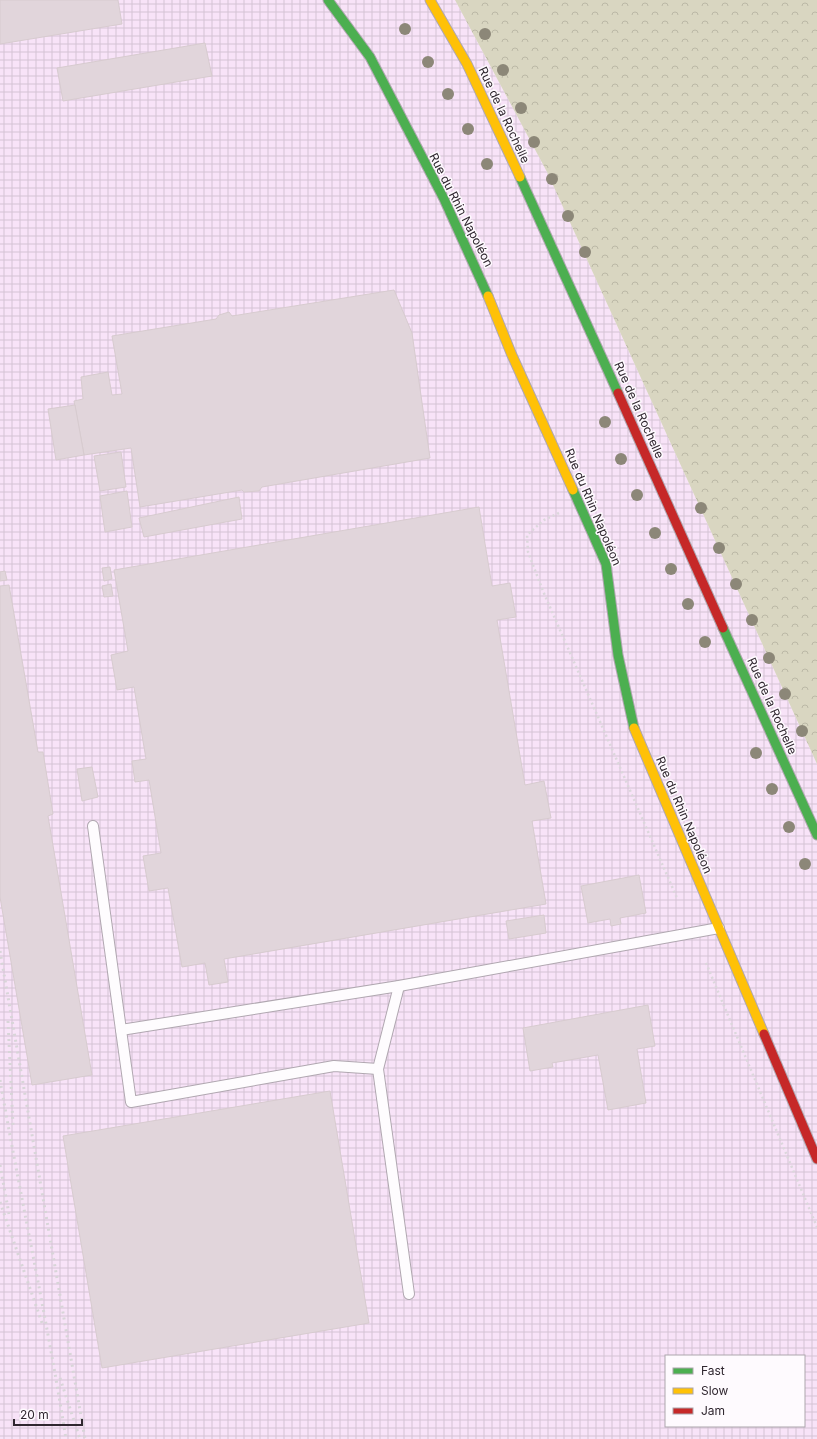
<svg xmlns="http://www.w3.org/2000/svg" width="817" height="1439" font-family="Inter,sans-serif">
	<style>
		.industrial { fill: url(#industrial-grid); fill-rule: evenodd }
		.forest { fill: url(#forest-crowns) }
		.building { fill: #e1d5db; stroke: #d7cbcf }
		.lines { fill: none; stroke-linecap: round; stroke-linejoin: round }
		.lane-casing { stroke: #b0a7b0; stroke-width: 12 }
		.fast-casing { stroke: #b0a7b0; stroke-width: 11 }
		.slow-casing { stroke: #b0a7b0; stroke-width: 11 }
		.jam-casing { stroke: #b0a7b0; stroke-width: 11 }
		.path { stroke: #dcd7dc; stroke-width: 2.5; stroke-dasharray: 2 3; stroke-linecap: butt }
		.lane { stroke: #fefcfe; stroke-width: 10 }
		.fast { stroke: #4caf50; stroke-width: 9 }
		.slow { stroke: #ffc107; stroke-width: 9 }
		.jam { stroke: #c62828; stroke-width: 9 }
		.rail { stroke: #d8d5d8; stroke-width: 3; stroke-dasharray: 2 4; stroke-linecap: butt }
		.tree { fill: #8c8778 }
		.labels { text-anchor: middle; stroke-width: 3; stroke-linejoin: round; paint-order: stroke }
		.street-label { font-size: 12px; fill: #302730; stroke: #fefafe }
	</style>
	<defs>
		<pattern id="industrial-grid" width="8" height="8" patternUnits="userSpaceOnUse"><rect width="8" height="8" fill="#f8e3f8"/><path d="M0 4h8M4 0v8" fill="none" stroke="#d5c3d5"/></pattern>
		<pattern id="forest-crowns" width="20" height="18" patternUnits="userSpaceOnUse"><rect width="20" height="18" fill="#d9d6c1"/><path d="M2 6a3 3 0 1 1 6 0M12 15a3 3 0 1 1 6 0" fill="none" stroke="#bbb8a6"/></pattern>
	</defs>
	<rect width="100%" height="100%" fill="#f7ebf7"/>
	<path class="industrial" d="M0,0H455L547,172L817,764V1439H0ZM666,1356H804V1426H666Z"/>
	<path class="forest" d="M455,0H817V764L547,172Z"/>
	<g class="building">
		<path d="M0,0H118L122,24L0,44Z"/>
		<path d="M205,43L212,76L63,101L57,68Z"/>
		<path d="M394,290L412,333L430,458L262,487L259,491L244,492L242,490L140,507L131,448L84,455L74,401L83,399L81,377L108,372L112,395L122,394L112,336L216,319L219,315L229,312L232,316Z"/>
		<path d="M75,405L84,455L56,460L48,409Z"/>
		<path d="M121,452L126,487L100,491L94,456Z"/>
		<path d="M127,491L132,527L105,532L100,496Z"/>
		<path d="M239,497L242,519L144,537L139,518Z"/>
		<path d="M479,507L492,586L510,583L516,617L497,620L525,785L544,781L551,818L532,821L546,904L224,959L228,982L209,985L205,963L182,967L168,888L149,891L143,856L161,853L149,780L135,782L132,761L146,759L134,687L117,690L111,655L128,651L114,570Z"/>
		<path d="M110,567L112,579L104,581L102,568Z"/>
		<path d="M5,571L7,580L0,581V572Z"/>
		<path d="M111,584L113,596L104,597L102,586Z"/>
		<path d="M9,585L38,752H43L53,814L48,816L92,1075L32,1085L0,897V586Z"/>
		<path d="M92,767L98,797L82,801L77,769Z"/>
		<path d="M639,875L646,913L620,918L621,924L611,926L610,919L588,923L581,886Z"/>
		<path d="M544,915L546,933L509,939L506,921Z"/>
		<path d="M648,1005L655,1046L637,1049L646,1103L608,1110L598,1055L552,1063L553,1067L530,1071L523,1028Z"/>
		<path d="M330,1091L369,1323L102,1368L63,1136Z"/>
	</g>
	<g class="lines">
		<g class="lane-casing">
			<g id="lane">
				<path d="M93,826L121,1030L399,986L719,928"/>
				<path d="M399,986L378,1069L409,1294"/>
				<path d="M121,1030L131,1102L334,1066L378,1069"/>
			</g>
		</g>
		<g class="fast-casing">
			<g id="fast">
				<path d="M328,0L370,57L444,199L488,296"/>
				<path d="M520,177L618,393"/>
				<path d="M573,490L606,564L618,655L634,728"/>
				<path d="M723,628L817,835"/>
			</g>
		</g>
		<g class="slow-casing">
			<g id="slow">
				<path d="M430,0L467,64L520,177"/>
				<path d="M488,296L511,353L573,490"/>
				<path d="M634,728L764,1034"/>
			</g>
		</g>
		<g class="jam-casing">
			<g id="jam">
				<path d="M618,393L723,628"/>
				<path d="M764,1034L817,1159"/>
			</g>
		</g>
		<g class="path">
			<path d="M559,513L544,520L527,535L528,552L543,591L677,898"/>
			<path d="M706,963L817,1227"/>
		</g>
		<use href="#lane" class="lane"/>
		<use href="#fast" class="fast"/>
		<use href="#slow" class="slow"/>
		<use href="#jam" class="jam"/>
		<g class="rail">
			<path d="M0,951L85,1439"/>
			<path d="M8,1021L13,1125"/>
			<path d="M0,1080C21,1200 47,1319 66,1439"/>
			<path d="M0,1165L9,1214"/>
			<path d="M0,1202L42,1323"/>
			<path d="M60,1378L80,1439"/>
		</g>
	</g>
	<g class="tree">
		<circle cx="405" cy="29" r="6"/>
		<circle cx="485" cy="34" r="6"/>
		<circle cx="428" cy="62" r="6"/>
		<circle cx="503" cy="70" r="6"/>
		<circle cx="448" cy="94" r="6"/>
		<circle cx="521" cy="108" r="6"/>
		<circle cx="468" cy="129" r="6"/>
		<circle cx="534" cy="142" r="6"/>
		<circle cx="487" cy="164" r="6"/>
		<circle cx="552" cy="179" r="6"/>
		<circle cx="568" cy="216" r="6"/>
		<circle cx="585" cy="252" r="6"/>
		<circle cx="605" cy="422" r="6"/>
		<circle cx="621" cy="459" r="6"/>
		<circle cx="637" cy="495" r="6"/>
		<circle cx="701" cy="508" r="6"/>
		<circle cx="655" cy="533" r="6"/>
		<circle cx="719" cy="548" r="6"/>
		<circle cx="671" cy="569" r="6"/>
		<circle cx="736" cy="584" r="6"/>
		<circle cx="688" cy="604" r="6"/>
		<circle cx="752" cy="620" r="6"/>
		<circle cx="705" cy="642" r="6"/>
		<circle cx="769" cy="658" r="6"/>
		<circle cx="785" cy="694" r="6"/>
		<circle cx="802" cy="731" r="6"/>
		<circle cx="756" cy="753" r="6"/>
		<circle cx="772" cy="789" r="6"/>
		<circle cx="789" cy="827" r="6"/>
		<circle cx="805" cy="864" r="6"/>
	</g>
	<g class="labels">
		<g class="street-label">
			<text transform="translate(504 115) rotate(65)" y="4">Rue de la Rochelle</text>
			<text transform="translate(461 210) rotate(63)" y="4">Rue du Rhin Napoléon</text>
			<text transform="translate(639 410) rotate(66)" y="4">Rue de la Rochelle</text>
			<text transform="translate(593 507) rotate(67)" y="4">Rue du Rhin Napoléon</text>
			<text transform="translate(772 706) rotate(66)" y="4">Rue de la Rochelle</text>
			<text transform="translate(684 815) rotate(67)" y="4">Rue du Rhin Napoléon</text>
		</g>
	</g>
	<rect x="665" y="1355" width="140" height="72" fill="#fefafe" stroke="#aca6ac"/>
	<rect x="673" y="1368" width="20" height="6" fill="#4caf50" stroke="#aca6ac"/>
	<text x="701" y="1375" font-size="12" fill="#302730">Fast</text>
	<rect x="673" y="1388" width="20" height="6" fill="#ffc107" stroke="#aca6ac"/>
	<text x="701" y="1395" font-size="12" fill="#302730">Slow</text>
	<rect x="673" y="1408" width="20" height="6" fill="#c62828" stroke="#aca6ac"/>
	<text x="701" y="1415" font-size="12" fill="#302730">Jam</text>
	<path d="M14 1419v6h68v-6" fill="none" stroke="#302730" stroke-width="2"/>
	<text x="20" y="1419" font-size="12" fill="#302730" stroke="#fefafe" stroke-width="3" paint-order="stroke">20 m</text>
</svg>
